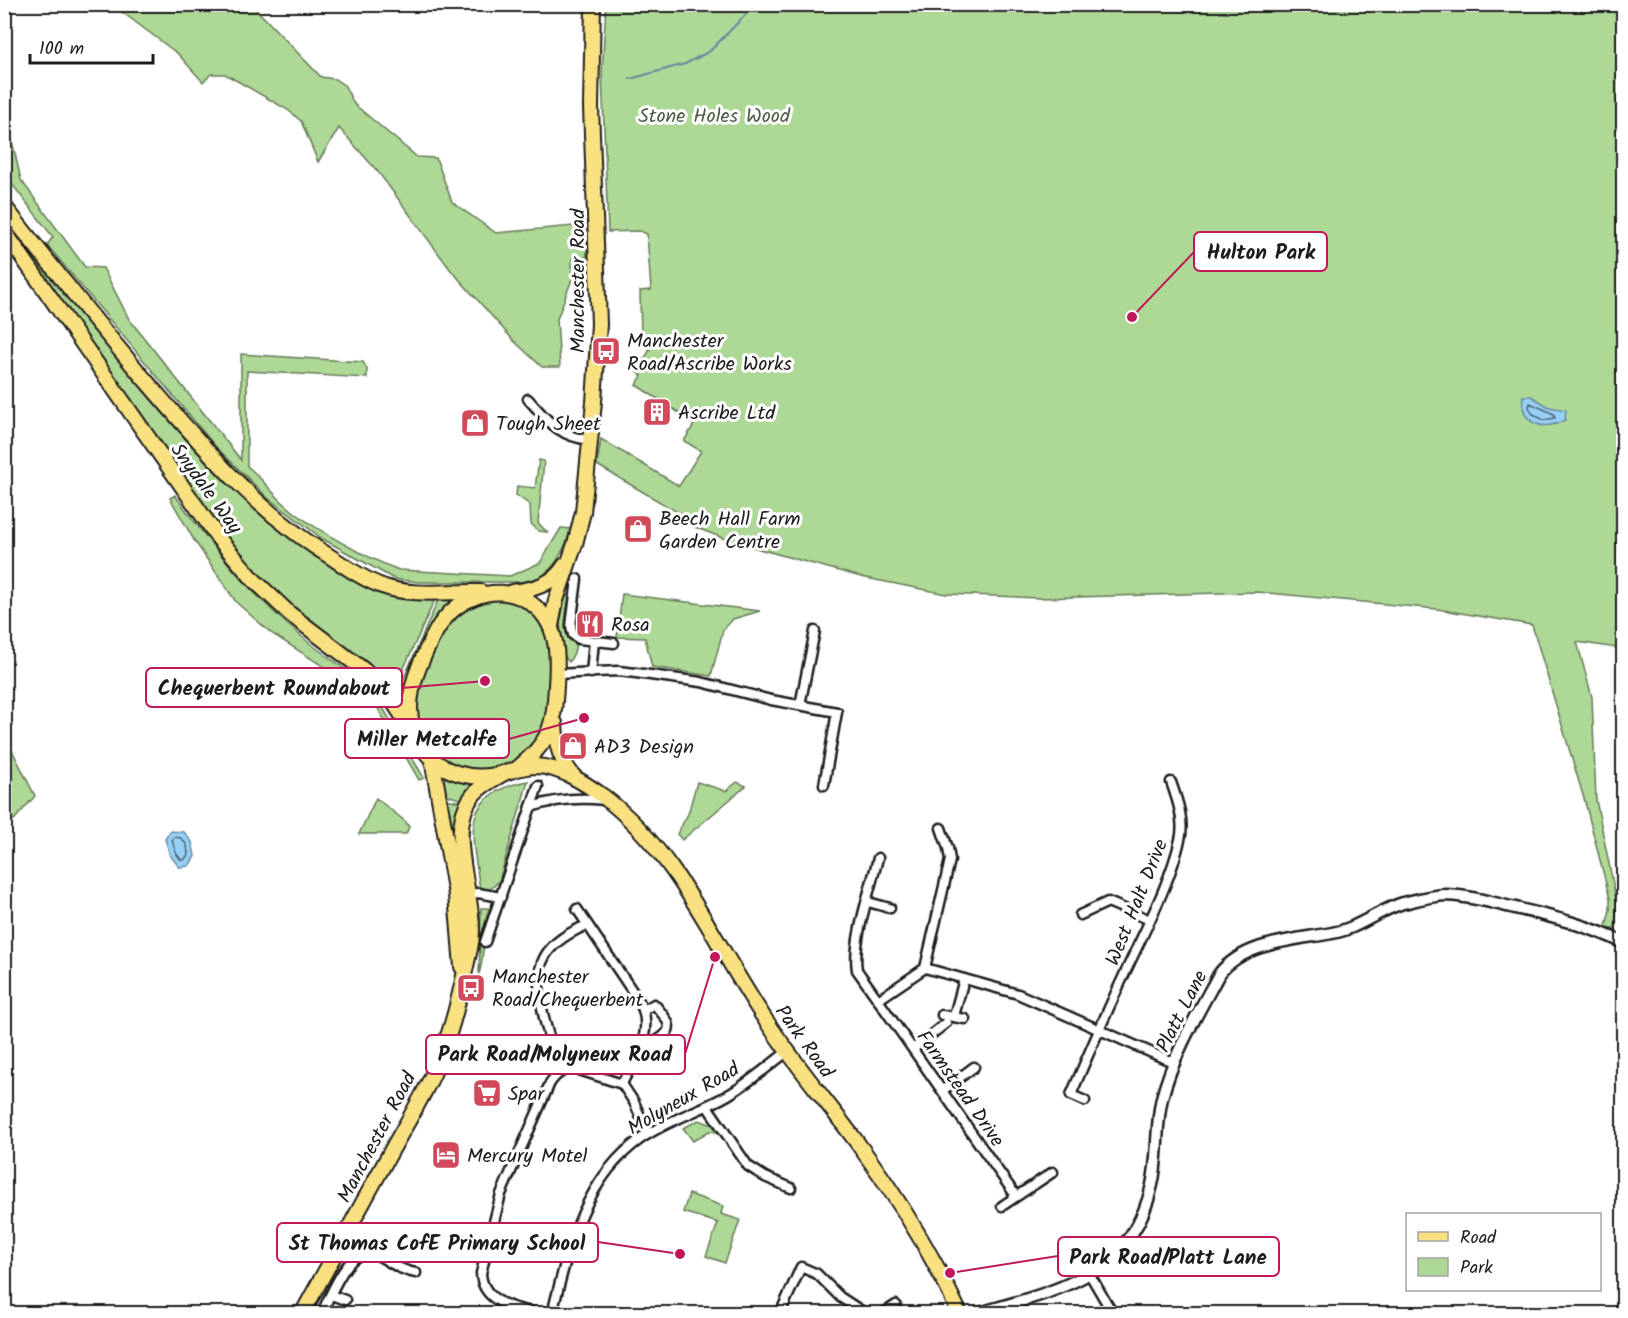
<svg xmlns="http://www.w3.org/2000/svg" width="1628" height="1318" font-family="Kalam,sans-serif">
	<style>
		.green { fill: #aed895; stroke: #657a58; stroke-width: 1.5 }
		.water { fill: #97d0f6; stroke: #66889f; stroke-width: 1.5 }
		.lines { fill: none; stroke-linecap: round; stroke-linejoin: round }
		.shore { stroke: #4d6473; stroke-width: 1.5 }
		.stream { stroke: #66889f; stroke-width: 2 }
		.minor-casing { stroke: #1c1c1c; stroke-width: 13 }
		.tertiary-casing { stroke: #1c1c1c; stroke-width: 15 }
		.primary-casing { stroke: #1c1c1c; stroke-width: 18 }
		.trunk-casing { stroke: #1c1c1c; stroke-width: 18 }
		.minor { stroke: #fff; stroke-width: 8 }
		.tertiary { stroke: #fff; stroke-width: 10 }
		.primary { stroke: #f9e181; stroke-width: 14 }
		.trunk { stroke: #f9e181; stroke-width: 14 }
		.labels { text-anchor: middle; stroke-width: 6; stroke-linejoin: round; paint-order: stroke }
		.park-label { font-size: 20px; fill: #4f5e46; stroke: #fff }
		.street-label { font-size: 20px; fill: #1c1c1c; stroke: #fff }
		.poi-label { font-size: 20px; fill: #1c1c1c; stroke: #fff; text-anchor: start }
		.leader { fill: none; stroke: #c2185b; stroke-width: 2 }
		.callout-dot { fill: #c2185b; stroke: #fff; stroke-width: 2 }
		.callout { fill: #fff; stroke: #c2185b; stroke-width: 2 }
		.callout-label { font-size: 21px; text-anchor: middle; font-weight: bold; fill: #1c1c1c }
	</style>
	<rect width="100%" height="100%" fill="#fff"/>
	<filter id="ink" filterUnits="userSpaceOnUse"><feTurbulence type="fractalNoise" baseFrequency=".0167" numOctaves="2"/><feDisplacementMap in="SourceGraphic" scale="12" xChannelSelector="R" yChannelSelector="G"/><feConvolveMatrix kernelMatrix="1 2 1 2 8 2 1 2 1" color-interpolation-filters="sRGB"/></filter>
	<g filter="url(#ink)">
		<g class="green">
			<path d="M118,5H252L321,77L335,79L345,86L354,104L417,157L436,158L452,202L496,233L585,225L587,257L572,259V279L557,319L560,367H542L514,341L450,269L379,173L339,128L318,162L301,121L288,110L225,74H211L203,82L178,54L122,12Z"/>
			<path d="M606,5H1623V649L1577,642L1592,697L1596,800L1617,903L1615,930L1606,926L1610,910V899L1585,802L1532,625L1437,609L1257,592L1040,598L946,594L861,577L730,541L687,524L689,519L597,465L601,439L679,486L701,451L684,441L695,423L636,385L642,376L636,371L650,350L641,342L640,291L651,290L647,234L640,231L608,232L602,72Z"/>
			<path d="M13,145L21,180L85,267L103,268L129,319L241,460V354L363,362L367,369V378L247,371V466C262,478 272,493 286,505C311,528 367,558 399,570L510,576L540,563L561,528L572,529C563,551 553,577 527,582H419L394,579L323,539L268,498L216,447L47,245L53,237L8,179L5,169V146Z"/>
			<path d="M35,253L217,469L359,581L436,597L393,692L376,672L291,608L268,585L218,530L29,258Z"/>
			<path d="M539,460L544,461L538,523L547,532L539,531L531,524L530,505L516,495L517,486L535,488Z"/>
			<path d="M175,495C212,547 251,595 301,636C327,658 357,674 380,700L379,701L424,778L419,780L373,700L365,693L271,633L236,602L194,540L170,498Z"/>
			<path d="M622,594L760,611L733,619L723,630L711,676L652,667L645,638L617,637Z"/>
			<path d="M459,597L433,621L405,683L402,706L395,698L439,598Z"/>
			<path d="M563,597H569C567,611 558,638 576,644L574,653L569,662C563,657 564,653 563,645C560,625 558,617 563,597Z"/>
			<path d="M492,599C544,599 552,640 549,682C548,699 548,716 541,731C527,765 485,778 453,764C424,752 411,717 418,688C421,676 427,665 432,654C438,640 444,626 456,616C466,607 479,603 492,599Z"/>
			<path d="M5,736L35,796L14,820L5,823Z"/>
			<path d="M439,772L473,783V786L463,800L443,794Z"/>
			<path d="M528,781L499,881L490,890L480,889C472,834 458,794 528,781Z"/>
			<path d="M697,782L726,791L737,782L746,786L682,840L677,834L688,814Z"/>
			<path d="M376,798L406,822L409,827L406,834H359Z"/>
			<path d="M444,799L462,802L461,884Z"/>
			<path d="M481,908H489C481,931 486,953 479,974Z"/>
			<path d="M699,1120L713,1125L717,1132L709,1131L693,1141L683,1128Z"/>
			<path d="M689,1194L723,1206L721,1214L740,1220L725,1263L706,1256L718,1223L683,1212Z"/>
		</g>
		<g class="water">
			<path d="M1523,396H1531L1549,407L1566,410L1565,420C1542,432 1520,424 1523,396Z"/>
			<path d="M170,831L184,832L192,842L195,856L189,866L179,867L170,855L165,839Z"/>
		</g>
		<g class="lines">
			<g class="shore">
				<path d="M1530,403L1554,414L1555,418L1543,420L1532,413L1529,407Z"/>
				<path d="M175,837L181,838L187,845L188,855L184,860H181L176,853L172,840Z"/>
			</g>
			<path class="stream" d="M630,79L685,64L710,51L756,4"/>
			<g class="minor-casing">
				<g id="minor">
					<path d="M528,399C548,421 559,437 590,440"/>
					<path d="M577,579L571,626L573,635L579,639L614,643"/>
					<path d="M591,673L594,641"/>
					<path d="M556,674L618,671L636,673L701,682L771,700L837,712L824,785"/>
					<path d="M800,705L815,631"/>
					<path d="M531,807C556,799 578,797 604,800"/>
					<path d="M878,858C871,887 852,942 857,970L1016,1196"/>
					<path d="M465,894L478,893L501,897"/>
					<path d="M868,902L890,908"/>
					<path d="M577,909L639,1001C656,1031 635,1056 622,1084"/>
					<path d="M1080,915L1108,902L1150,920"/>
					<path d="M485,942L538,786"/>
					<path d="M925,968L1018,994L1175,1063"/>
					<path d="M925,968L950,860L948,848L941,828"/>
					<path d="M878,1000L925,968"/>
					<path d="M942,1015L965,1019"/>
					<path d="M954,1016L964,979"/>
					<path d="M642,1044C650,1044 654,1043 661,1038C677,1027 665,1018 656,1006L654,1004L644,1010"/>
					<path d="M913,1049L946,1023"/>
					<path d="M561,1071C553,1056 550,1039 545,1022C533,971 535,947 587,925"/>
					<path d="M943,1090L974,1067"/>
					<path d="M1085,1101L1071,1095C1091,1048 1111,1002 1133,956C1150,920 1171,879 1180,840C1185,821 1177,799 1171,782"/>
					<path d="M707,1106L748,1166L765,1177L791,1188"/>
					<path d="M1002,1206L1053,1172"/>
					<path d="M1089,1273L1113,1314"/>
					<path d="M331,1295L345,1300"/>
					<path d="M783,1307L801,1267L817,1274L840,1297L866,1314"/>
					<path d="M321,1314C332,1294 350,1239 379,1256C392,1263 401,1271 416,1273"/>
					<path d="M540,1314C516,1309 482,1303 481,1273L501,1194L550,1083C557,1073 563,1069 576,1069L622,1084L634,1102L648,1134"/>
					<path d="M552,1314C568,1249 584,1178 642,1138C668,1120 700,1111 728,1095C749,1083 768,1066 787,1052"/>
					<path d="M882,1314L896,1305"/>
				</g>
			</g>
			<g class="tertiary-casing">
				<path id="tertiary" d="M976,1314C1054,1291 1132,1277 1152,1185C1159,1156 1155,1127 1162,1098C1173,1055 1198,1013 1219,974C1244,942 1295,940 1332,933C1358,929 1379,910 1403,903C1416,900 1430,896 1444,895C1466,895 1489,902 1511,907C1549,916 1588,925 1624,943"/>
			</g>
			<g class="primary-casing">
				<g id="primary">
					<path d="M432,759L456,895L462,967"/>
					<path d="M302,1314C331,1260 360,1207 389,1155C408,1120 430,1086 443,1050C456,1017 462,983 470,949C481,903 441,833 474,794C481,785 494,779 504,773"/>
				</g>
			</g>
			<g class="trunk-casing">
				<g id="trunk">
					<path d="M4,206C53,268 102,330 153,389C208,453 262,516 334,559C349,569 365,580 382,586C412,597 449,591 481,592"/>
					<path d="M4,231L219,539L254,580L290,614L373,677L390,697L411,729"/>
					<path d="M512,592C534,589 553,585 565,565"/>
					<path d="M551,626L556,600L575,544L583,512L594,402L599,324L591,107L593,4"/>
					<path d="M555,723C556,746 560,760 575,778"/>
					<path d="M518,768C529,758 540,749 547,735C554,720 555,703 556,686C557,672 558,657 555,642C548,604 511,583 475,597C448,607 437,627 426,651C411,682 401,716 422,747C439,773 471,781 500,774C512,771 523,766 536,766C561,767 585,783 604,797C681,856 715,947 769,1025C796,1065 827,1102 856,1141C896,1195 932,1253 960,1314"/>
				</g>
			</g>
			<use href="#minor" class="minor"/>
			<use href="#tertiary" class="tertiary"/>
			<use href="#primary" class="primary"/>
			<use href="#trunk" class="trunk"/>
		</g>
	</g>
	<defs>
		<g id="bus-square" transform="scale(1.5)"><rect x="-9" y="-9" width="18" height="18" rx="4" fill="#d1495b" stroke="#fff"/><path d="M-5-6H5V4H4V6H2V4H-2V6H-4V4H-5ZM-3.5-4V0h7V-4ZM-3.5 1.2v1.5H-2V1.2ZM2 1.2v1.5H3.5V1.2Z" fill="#fff"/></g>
		<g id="building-square" transform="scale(1.5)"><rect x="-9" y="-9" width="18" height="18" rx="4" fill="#d1495b" stroke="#fff"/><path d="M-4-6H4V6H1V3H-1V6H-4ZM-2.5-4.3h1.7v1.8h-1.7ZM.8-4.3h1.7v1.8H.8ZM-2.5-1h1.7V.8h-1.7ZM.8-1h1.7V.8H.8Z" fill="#fff"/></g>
		<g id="shop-square" transform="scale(1.5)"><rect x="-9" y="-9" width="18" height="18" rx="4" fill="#d1495b" stroke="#fff"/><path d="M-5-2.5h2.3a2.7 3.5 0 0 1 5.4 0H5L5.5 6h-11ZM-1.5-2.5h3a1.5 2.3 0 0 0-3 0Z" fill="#fff"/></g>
		<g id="restaurant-square" transform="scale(1.5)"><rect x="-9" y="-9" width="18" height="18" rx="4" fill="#d1495b" stroke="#fff"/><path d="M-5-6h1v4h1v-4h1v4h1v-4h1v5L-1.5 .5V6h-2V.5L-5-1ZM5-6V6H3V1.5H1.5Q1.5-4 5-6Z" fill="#fff"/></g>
		<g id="supermarket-square" transform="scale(1.5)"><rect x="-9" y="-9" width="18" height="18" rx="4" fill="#d1495b" stroke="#fff"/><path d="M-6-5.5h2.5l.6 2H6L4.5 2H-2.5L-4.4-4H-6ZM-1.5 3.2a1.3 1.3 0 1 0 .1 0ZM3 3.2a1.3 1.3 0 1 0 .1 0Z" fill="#fff"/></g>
		<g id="hotel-square" transform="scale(1.5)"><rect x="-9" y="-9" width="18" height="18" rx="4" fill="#d1495b" stroke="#fff"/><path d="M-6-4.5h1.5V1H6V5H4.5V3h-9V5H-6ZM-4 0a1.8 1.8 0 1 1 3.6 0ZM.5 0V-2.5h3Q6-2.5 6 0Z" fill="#fff"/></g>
	</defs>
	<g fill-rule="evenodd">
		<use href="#bus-square" x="606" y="351"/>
		<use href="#building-square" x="657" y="412"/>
		<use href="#shop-square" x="475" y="423"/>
		<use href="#shop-square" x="638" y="529"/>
		<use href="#restaurant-square" x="590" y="624"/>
		<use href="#shop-square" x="573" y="746"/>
		<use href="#bus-square" x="471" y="988"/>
		<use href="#supermarket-square" x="487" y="1093"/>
		<use href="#hotel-square" x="446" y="1155"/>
	</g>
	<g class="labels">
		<g class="park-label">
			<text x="714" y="122">Stone Holes Wood</text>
		</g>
		<g class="street-label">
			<text transform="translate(577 281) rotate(-90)" y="7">Manchester Road</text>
			<text transform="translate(207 488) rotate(54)" y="7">Snydale Way</text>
			<text transform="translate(1136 902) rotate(-68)" y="7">West Halt Drive</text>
			<text transform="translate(1181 1011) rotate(-63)" y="7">Platt Lane</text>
			<text transform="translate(805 1041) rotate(54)" y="7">Park Road</text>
			<text transform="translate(961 1088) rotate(55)" y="7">Farmstead Drive</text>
			<text transform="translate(683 1098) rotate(-30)" y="7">Molyneux Road</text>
			<text transform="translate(376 1137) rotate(-62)" y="7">Manchester Road</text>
		</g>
		<g class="poi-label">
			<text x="627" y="347">Manchester<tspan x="627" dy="23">Road/Ascribe Works</tspan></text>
			<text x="678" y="419">Ascribe Ltd</text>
			<text x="496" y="430">Tough Sheet</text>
			<text x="659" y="525">Beech Hall Farm<tspan x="659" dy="23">Garden Centre</tspan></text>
			<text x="611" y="631">Rosa</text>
			<text x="594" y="753">AD3 Design</text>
			<text x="492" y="983">Manchester<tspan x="492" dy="23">Road/Chequerbent</tspan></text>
			<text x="508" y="1100">Spar</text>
			<text x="467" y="1162">Mercury Motel</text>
		</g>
	</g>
	<path class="leader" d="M1132 317L1194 252M485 681L402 688M584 718L509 739M715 957L685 1054M680 1254L598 1242M950 1273L1058 1256"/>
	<g class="callout-dot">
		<circle cx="1132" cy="317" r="6"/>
		<circle cx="485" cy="681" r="6"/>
		<circle cx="584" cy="718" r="6"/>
		<circle cx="715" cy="957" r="6"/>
		<circle cx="680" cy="1254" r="6"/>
		<circle cx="950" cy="1273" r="6"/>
	</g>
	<g class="callout">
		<rect x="1194" y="232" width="133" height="39" rx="6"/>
		<rect x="146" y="668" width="256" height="39" rx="6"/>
		<rect x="345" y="719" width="164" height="39" rx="6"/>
		<rect x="426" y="1035" width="259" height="39" rx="6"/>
		<rect x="277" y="1223" width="321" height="39" rx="6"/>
		<rect x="1058" y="1237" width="221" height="39" rx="6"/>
	</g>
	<g class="callout-label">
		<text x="1261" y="259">Hulton Park</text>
		<text x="274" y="695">Chequerbent Roundabout</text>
		<text x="427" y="746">Miller Metcalfe</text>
		<text x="555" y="1061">Park Road/Molyneux Road</text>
		<text x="437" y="1250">St Thomas CofE Primary School</text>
		<text x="1168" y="1264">Park Road/Platt Lane</text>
	</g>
	<rect width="1628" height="1318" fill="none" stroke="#fff" stroke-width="24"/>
	<rect x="12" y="12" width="1604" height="1294" fill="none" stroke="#1c1c1c" stroke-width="2" filter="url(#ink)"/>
	<rect x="1406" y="1213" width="195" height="78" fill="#ffffff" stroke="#a4a4a4" stroke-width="1.5"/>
	<rect x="1418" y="1232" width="30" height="9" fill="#f9e181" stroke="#a4a4a4" stroke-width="1.5"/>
	<text x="1460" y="1243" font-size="18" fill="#1c1c1c">Road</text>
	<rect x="1418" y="1258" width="30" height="18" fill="#aed895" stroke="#a4a4a4" stroke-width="1.5"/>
	<text x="1460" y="1273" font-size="18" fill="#1c1c1c">Park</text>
	<path d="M30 54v9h123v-9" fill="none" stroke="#1c1c1c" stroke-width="3"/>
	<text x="39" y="54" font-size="18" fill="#1c1c1c" stroke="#ffffff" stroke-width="4.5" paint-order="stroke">100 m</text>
</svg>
